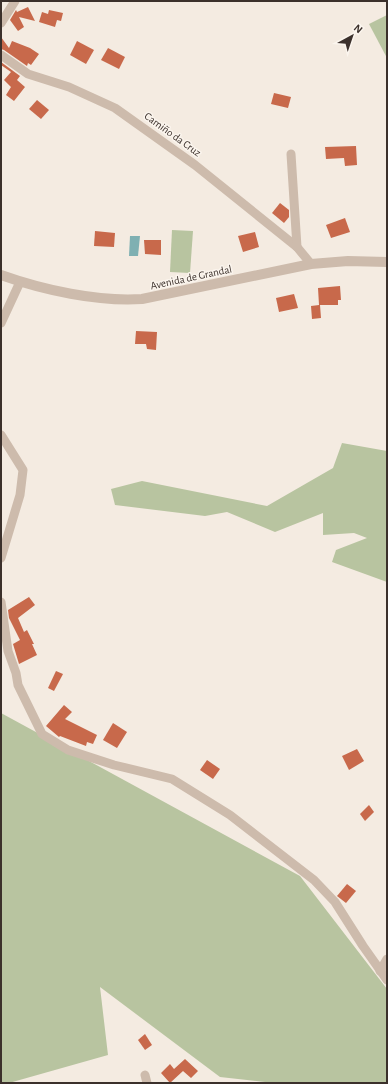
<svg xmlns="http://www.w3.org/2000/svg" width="388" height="1084" font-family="'Alegreya Sans',sans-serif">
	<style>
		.green { fill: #b8c4a0 }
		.water { fill: #7fb0b2 }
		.building { fill: #c8694b }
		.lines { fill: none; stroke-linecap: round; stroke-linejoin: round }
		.minor { stroke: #cdbbac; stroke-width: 9 }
		.tertiary { stroke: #cdbbac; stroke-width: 10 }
		.labels { text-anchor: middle; stroke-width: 3; stroke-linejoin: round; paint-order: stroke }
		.street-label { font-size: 11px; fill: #3b302b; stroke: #fbf5ee }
	</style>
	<rect width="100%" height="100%" fill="#f4ebe1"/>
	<g class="green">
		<path d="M387,15V58L369,24Z"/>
		<path d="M172,230L193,231L190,273L170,272Z"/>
		<path d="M342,443L387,451V582L332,562L336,550L367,538L354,533L323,535V513L275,532L227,512L205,516L115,505L111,489L142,481L267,506L333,468Z"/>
		<path d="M1,713L300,876L387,989V1083H274L220,1077L100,987L108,1055L9,1083H1Z"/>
	</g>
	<path class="water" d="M130,236H140L138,256H129Z"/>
	<g class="building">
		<path d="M28,7L35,21L19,17L24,27L18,31L10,20L16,10L17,12Z"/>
		<path d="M49,10L63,13L61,21L57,20L55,27L39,22L42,12L48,14Z"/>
		<path d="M1,37L9,48L12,41L30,48L39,54L31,65L28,63L27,66L4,50L1,49Z"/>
		<path d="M77,41L94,50L86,64L70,55Z"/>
		<path d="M108,48L125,57L119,69L101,60Z"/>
		<path d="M1,62L20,76L17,80L25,87L14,101L6,95L11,87L4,80L11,72L1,65Z"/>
		<path d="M274,93L291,97L288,108L271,104Z"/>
		<path d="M37,100L49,110L41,119L29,109Z"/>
		<path d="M356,146L357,165L345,166L344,158L326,159L325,147Z"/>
		<path d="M280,203L289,210V217L284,223L272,213Z"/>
		<path d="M345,218L350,232L331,238L326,225Z"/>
		<path d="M95,231L115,233L114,247L94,246Z"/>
		<path d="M255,232L259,247L243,252L238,236Z"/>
		<path d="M144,240H161V255L145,254Z"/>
		<path d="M340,286L341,300H338V305H320L321,318L312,319L311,306L319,305L318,288Z"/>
		<path d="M294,294L298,308L279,312L276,298Z"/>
		<path d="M136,331L157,332L156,350L147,349L146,344H135Z"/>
		<path d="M29,597L35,605L18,618L24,632L27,630L34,644H32L37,655L19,664L13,644L20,640L9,618L8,610Z"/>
		<path d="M56,671L63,674L54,691L48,688Z"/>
		<path d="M64,705L72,712L65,719L97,735L93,744L87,742L86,746L60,736L59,737L46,726Z"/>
		<path d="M113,723L127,732L117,748L103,740Z"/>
		<path d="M357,749L364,761L349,770L342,756Z"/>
		<path d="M207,760L220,769L213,779L200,770Z"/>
		<path d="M369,805L374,812L365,821L360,814Z"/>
		<path d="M347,884L356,891L346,903L337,896Z"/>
		<path d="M145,1034L152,1045L145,1050L138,1040Z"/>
		<path d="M185,1059L198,1071L191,1078L183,1071L170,1083L161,1073L170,1064L174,1069Z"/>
	</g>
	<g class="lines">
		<g class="minor">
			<path d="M1,23L15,1"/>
			<path d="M1,55L28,74L69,87L115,108L195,165L297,247L311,264"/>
			<path d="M291,154L297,247"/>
			<path d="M1,323L20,282"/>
			<path d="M1,435L23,470L20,495L1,558"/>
			<path d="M1,602L8,651L16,673L18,685L42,734L68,750L114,765L172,779L230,815L314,880L335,902L363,946L387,980"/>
			<path d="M380,971L387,959"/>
			<path d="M145,1075L147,1083"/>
		</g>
		<path class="tertiary" d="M1,275C43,290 98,302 142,299L311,264L348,261L387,262"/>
	</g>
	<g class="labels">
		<g class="street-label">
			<text transform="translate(173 134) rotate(36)" y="4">Camiño da Cruz</text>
			<text transform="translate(191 277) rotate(-12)" y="4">Avenida de Grandal</text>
		</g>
	</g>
	<rect width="388" height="1084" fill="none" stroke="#3b302b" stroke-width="4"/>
	<g transform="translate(352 36) rotate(40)" stroke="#fbf5ee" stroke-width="3" paint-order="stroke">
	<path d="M0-3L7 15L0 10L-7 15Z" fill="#3b302b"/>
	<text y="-6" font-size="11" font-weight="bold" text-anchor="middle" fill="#3b302b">N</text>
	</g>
</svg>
